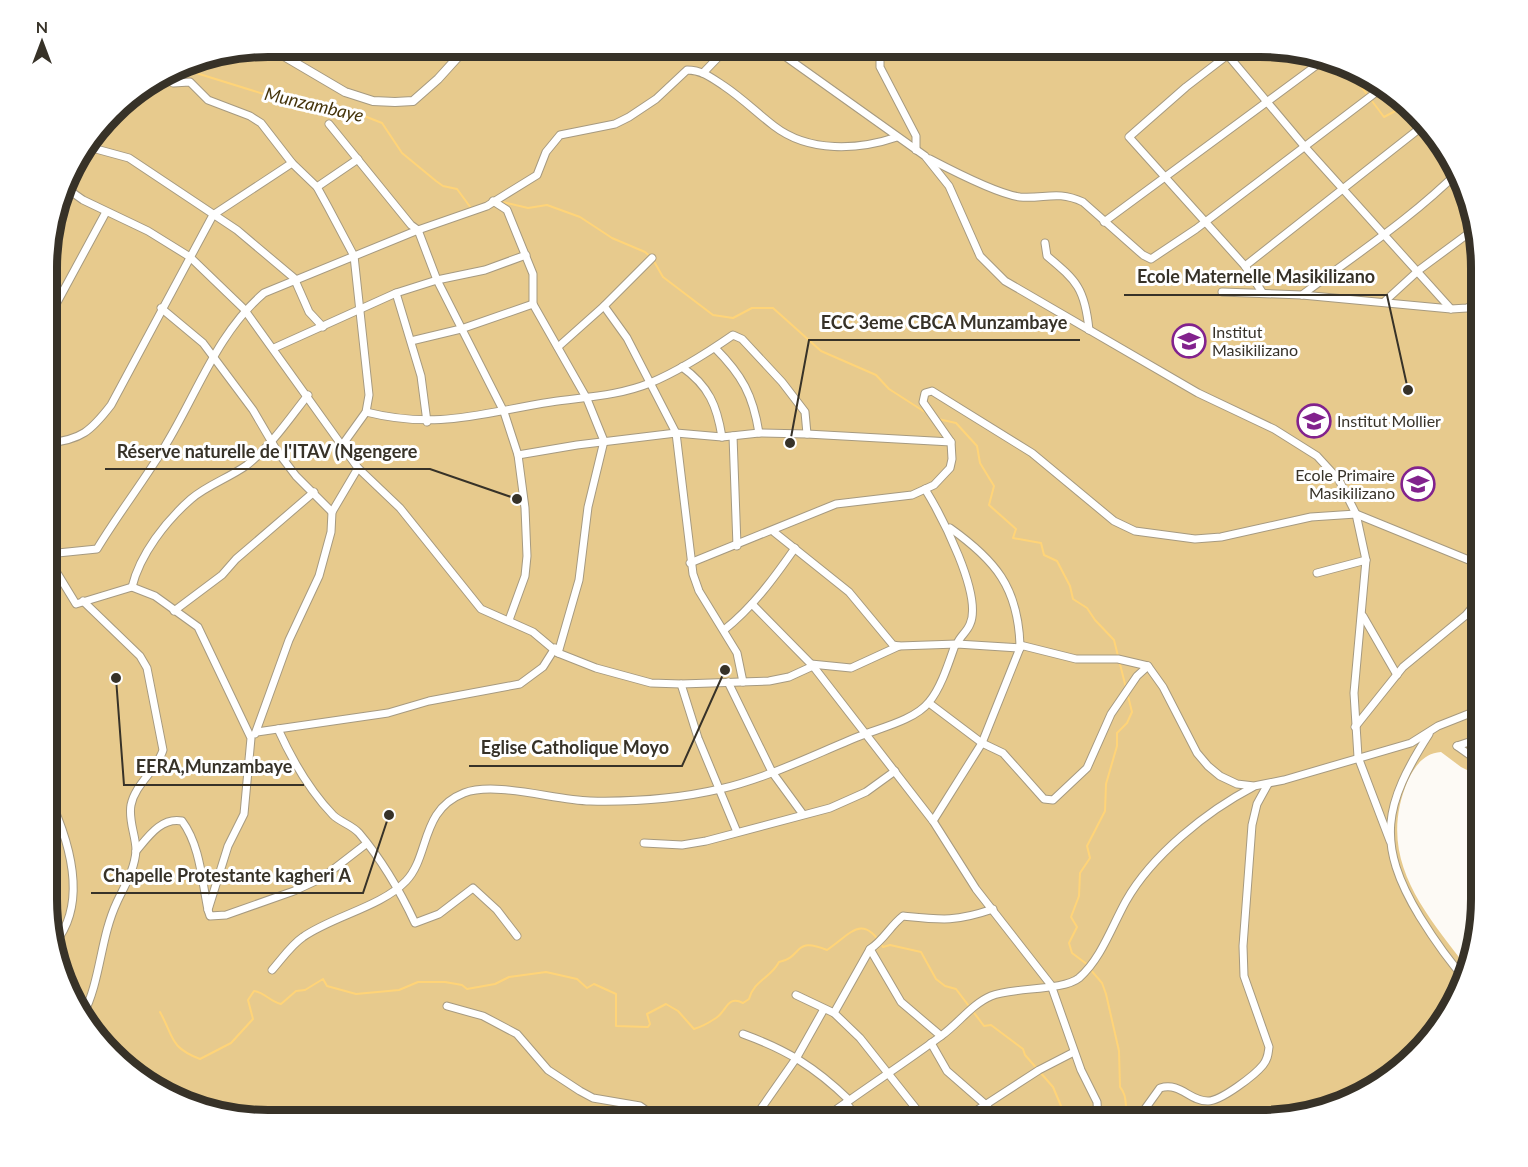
<svg xmlns="http://www.w3.org/2000/svg" width="1528" height="1167" font-family="Lato,sans-serif">
	<style>
		.green { fill: #e7ca8d }
		.lines { fill: none; stroke-linecap: round; stroke-linejoin: round }
		.stream { stroke: #ffd478; stroke-width: 2 }
		.minor-casing { stroke: #a69a80; stroke-width: 9 }
		.tertiary-casing { stroke: #a69a80; stroke-width: 10 }
		.minor { stroke: #fff; stroke-width: 7 }
		.tertiary { stroke: #fff; stroke-width: 8 }
		.labels { text-anchor: middle; stroke-width: 6; stroke-linejoin: round; paint-order: stroke }
		.poi-label { font-size: 16px; fill: #373228; stroke: #fff; text-anchor: start }
		.water-label { font-size: 18px; font-style: italic; fill: #45340b; stroke: #fff }
		.rim { fill: none; stroke: #373228; stroke-width: 8 }
		.leader { fill: none; stroke: #373228; stroke-width: 2 }
		.callout-dot { fill: #373228; stroke: #fff; stroke-width: 2 }
		.callout-label { font-size: 18px; text-anchor: middle; font-weight: bold; fill: #373228; stroke: #fff; stroke-width: 6; stroke-linejoin: round; paint-order: stroke }
	</style>
	<rect width="100%" height="100%" fill="#fdfaf5"/>
	<path class="green" d="M268,47H1275L1345,63L1406,101L1459,170L1481,267V777L1461,767L1441,752C1424,753 1415,766 1408,780C1375,858 1424,911 1468,969L1465,984L1427,1045L1358,1098L1260,1120H253L183,1104L122,1066L69,998L47,914L48,238L76,157L122,101L196,58Z"/>
	<g class="lines">
		<g class="stream">
			<path d="M1332,60L1360,85L1384,117L1403,107L1419,126"/>
			<path d="M180,68L270,96L354,112L382,123L402,153L436,181L443,186L457,189L471,208L475,207"/>
			<path d="M1423,129L1430,132"/>
			<path d="M498,201L528,208L547,205L580,217L612,238L645,252L652,258L663,277L713,315L733,318L752,308H773L821,351L876,375L889,389L928,414"/>
			<path d="M938,419L956,423L977,446L980,463L994,486L989,505L1016,529L1013,538L1041,543L1044,555L1057,561L1070,586L1073,599L1087,608L1095,620L1114,640L1132,712L1127,723L1117,733V746L1106,784L1105,811L1087,846L1090,858L1080,873L1079,896L1071,917L1077,927L1069,943L1072,953L1088,965"/>
			<path d="M1090,969L1102,983L1106,994L1119,1051L1120,1087C1129,1097 1123,1109 1130,1120"/>
			<path d="M160,1012C174,1037 169,1047 200,1059L231,1043L253,1019L248,1000L254,991C266,993 269,1001 281,1004L296,991L305,990L323,979L327,986L356,994L399,990L418,982H445L462,985L467,989L495,984L509,977L546,972L577,979L587,988L594,984L616,994V1026L648,1027L650,1024L647,1014L666,1004L678,1011L694,1029C701,1027 710,1022 716,1018C727,1011 727,995 743,1003L749,999C754,980 771,978 779,962C804,957 792,936 827,950C850,935 862,912 883,947L890,945L921,952L936,979L945,986L956,989L984,1026L991,1025L1023,1049L1025,1055L1053,1087L1067,1120"/>
		</g>
		<g class="minor-casing">
			<g id="minor">
				<path d="M772,47L925,156L949,186L980,256L1005,281L1198,393L1274,429L1317,456L1339,480L1356,514L1366,560L1354,693L1358,757L1390,841"/>
				<path d="M880,47V67L916,136V150"/>
				<path d="M1221,47L1305,147L1451,309"/>
				<path d="M1238,47L1186,87L1129,137L1245,266L1262,292"/>
				<path d="M703,73L728,47"/>
				<path d="M173,83L190,82L208,100L250,116L261,123L292,163L317,187L328,207L354,256L369,395L366,412L343,444"/>
				<path d="M329,124L411,225L418,230L437,280L504,412L518,455L525,508L527,556L525,576L509,620"/>
				<path d="M85,146L129,158L237,230L294,278L309,312L323,327"/>
				<path d="M930,159C951,170 997,194 1020,197C1045,199 1057,190 1083,202L1143,255L1151,259L1196,229L1383,87"/>
				<path d="M317,187L358,159"/>
				<path d="M66,188L83,200L148,231L190,257L244,309L358,468L400,508L481,609L533,632L558,653L596,668L651,683L681,684L769,681L789,677L813,666L811,664L851,668L899,646L957,644L1020,648V645L1076,659H1118L1148,666L1163,687L1197,753L1208,766L1220,776L1237,784L1254,786L1284,780L1411,743L1438,726L1481,709"/>
				<path d="M493,201L507,210L533,274V304L587,399L604,441L588,507L579,580L558,653"/>
				<path d="M1104,222L1325,59"/>
				<path d="M1045,243L1047,256C1077,281 1085,289 1089,330"/>
				<path d="M1245,266L1424,125"/>
				<path d="M1222,292L1302,295L1451,309L1467,308L1481,302"/>
				<path d="M396,293L421,376L427,422"/>
				<path d="M1302,295C1355,255 1412,218 1459,171"/>
				<path d="M1384,302L1419,270L1473,230"/>
				<path d="M604,306L627,338L676,433L693,574L699,591L737,653L743,682"/>
				<path d="M161,308L203,343L253,410L277,451L296,476L332,512"/>
				<path d="M48,319L106,212"/>
				<path d="M411,341L461,329L533,304"/>
				<path d="M558,347L604,306L652,258"/>
				<path d="M274,348L396,293L437,280L485,270L526,255"/>
				<path d="M715,348C742,375 753,395 759,433"/>
				<path d="M682,367C709,386 717,406 722,437"/>
				<path d="M366,412C438,430 481,413 551,402C584,397 618,396 650,383C679,371 707,353 733,335L742,339L782,382L805,412L807,434"/>
				<path d="M733,436L737,546"/>
				<path d="M48,443C81,440 91,431 111,405L213,215L292,163"/>
				<path d="M518,455L577,445L676,433L722,437L759,433L807,434L951,442"/>
				<path d="M925,489C941,515 983,595 970,624C967,632 960,636 957,644"/>
				<path d="M950,528C995,560 1018,587 1020,645"/>
				<path d="M774,532L849,592L893,645L899,646"/>
				<path d="M48,554L97,549C118,514 144,481 165,446C197,394 217,333 264,293L418,230L487,206L537,175L546,152L560,135L615,124L629,117L656,99L687,70C702,70 712,78 724,86C742,98 757,113 774,126C809,153 859,150 897,137"/>
				<path d="M48,558L76,604L132,587L155,596L198,627L251,738L244,814L228,846L208,910C202,881 200,845 182,821C161,817 148,837 136,851"/>
				<path d="M690,563L836,504L912,495L934,485L950,468L952,459L951,442L923,402L925,393L932,391L1032,453L1114,521L1135,531L1195,539L1221,537L1311,517L1356,514L1481,565"/>
				<path d="M1317,573L1366,560"/>
				<path d="M132,587C140,554 166,521 191,499C207,485 229,478 247,465C271,446 289,419 308,395"/>
				<path d="M752,604L811,664"/>
				<path d="M174,611L222,575L236,559L314,492"/>
				<path d="M1363,616L1397,675"/>
				<path d="M724,630C753,607 774,578 795,548"/>
				<path d="M1480,665L1481,667"/>
				<path d="M813,666L933,821L976,889L1051,985L1081,1070L1097,1102L1098,1120"/>
				<path d="M728,682L772,772L802,813"/>
				<path d="M681,684L698,738L737,832"/>
				<path d="M929,703L982,743L1003,753L1044,799L1053,800L1087,768L1111,714L1137,676L1148,666"/>
				<path d="M1355,727L1403,667L1466,615L1481,597"/>
				<path d="M278,729C292,760 309,790 333,815C340,822 352,825 359,833C381,859 401,893 415,923L439,914L473,888L497,910L517,936"/>
				<path d="M257,732L388,713L429,701L520,684L543,667L555,648"/>
				<path d="M255,734L289,640L319,576L331,532L332,512L358,468"/>
				<path d="M1429,734C1384,804 1375,843 1420,917C1433,938 1449,961 1466,980"/>
				<path d="M1457,746L1481,763"/>
				<path d="M1457,746L1481,738"/>
				<path d="M47,793C68,837 90,900 55,943"/>
				<path d="M933,821L982,743L1020,648"/>
				<path d="M644,843L682,845L706,841L830,808L866,792L895,771"/>
				<path d="M208,910L210,916L226,915L294,891L322,878L366,844"/>
				<path d="M870,949L901,1002L941,1036"/>
				<path d="M272,970C281,960 291,945 303,937C333,916 381,907 406,881C430,856 420,810 464,793C495,781 554,800 590,801C634,802 677,799 720,789C768,778 815,754 860,736C880,728 915,720 929,702C941,688 949,662 955,645"/>
				<path d="M796,995L834,1013L860,1038L925,1120"/>
				<path d="M69,996L72,1001"/>
				<path d="M447,1006L483,1016L517,1034L548,1070L580,1091L593,1098L640,1106L660,1120"/>
				<path d="M834,1013L870,949C884,940 890,926 903,916C942,920 955,922 993,909"/>
				<path d="M83,1015C101,980 100,938 117,902C125,885 135,869 136,850C136,836 128,820 131,805C135,784 157,770 163,750L147,668L140,656L83,601"/>
				<path d="M743,1034C787,1050 815,1067 849,1100"/>
				<path d="M931,1043L947,1071L986,1105L998,1120"/>
				<path d="M846,1103L859,1120"/>
				<path d="M753,1120L797,1057L824,1009"/>
				<path d="M822,1120C861,1091 902,1065 941,1036C958,1024 972,1004 991,996C1012,987 1063,991 1079,978C1101,959 1112,926 1126,901C1152,855 1207,811 1253,787"/>
				<path d="M962,1120L1039,1070L1074,1052"/>
				<path d="M1137,1120L1160,1088C1181,1082 1189,1101 1208,1101C1221,1101 1255,1075 1263,1065C1268,1059 1268,1054 1269,1047L1244,976L1243,946L1252,825L1257,804L1268,784"/>
			</g>
		</g>
		<g class="tertiary-casing">
			<path id="tertiary" d="M256,48L277,52L345,92L373,101L395,102L413,101L438,79L467,47"/>
		</g>
		<use href="#minor" class="minor"/>
		<use href="#tertiary" class="tertiary"/>
	</g>
	<defs>
		<g id="school-ring" transform="scale(1.725)"><circle r="9.5" fill="#fff" stroke="#82228d" stroke-width="1.5"/><path d="M0-5L7-2L0 1L-7-2ZM-4 1L0 2.5L4 1V4Q0 6-4 4Z" fill="#82228d"/></g>
	</defs>
	<g fill-rule="evenodd">
		<use href="#school-ring" x="1189" y="341"/>
		<use href="#school-ring" x="1314" y="421"/>
		<use href="#school-ring" x="1418" y="484"/>
	</g>
	<g class="labels">
		<g class="poi-label">
			<text x="1212" y="338">Institut<tspan x="1212" dy="18">Masikilizano</tspan></text>
			<text x="1337" y="427">Institut Mollier</text>
			<text x="1395" y="481" text-anchor="end">Ecole Primaire<tspan x="1395" dy="18">Masikilizano</tspan></text>
		</g>
		<g class="water-label">
			<text transform="translate(314 105) rotate(13)" y="6">Munzambaye</text>
		</g>
	</g>
	<path d="M0 0H1528V1167H0ZM268 57H1260A211 211 0 0 1 1471 268V899A211 211 0 0 1 1260 1110H268A211 211 0 0 1 57 899V268A211 211 0 0 1 268 57Z" fill="#fff" fill-rule="evenodd"/>
	<path class="rim" d="M268 57H1260A211 211 0 0 1 1471 268V899A211 211 0 0 1 1260 1110H268A211 211 0 0 1 57 899V268A211 211 0 0 1 268 57Z"/>
	<path class="leader" d="M1408 390L1387 295H1124M790 443L809 340H1080M517 499L430 469H105M725 670L682 766H469M116 678L124 785H304M389 815L363 893H91"/>
	<g class="callout-dot">
		<circle cx="1408" cy="390" r="6"/>
		<circle cx="790" cy="443" r="6"/>
		<circle cx="517" cy="499" r="6"/>
		<circle cx="725" cy="670" r="6"/>
		<circle cx="116" cy="678" r="6"/>
		<circle cx="389" cy="815" r="6"/>
	</g>
	<g class="callout-label">
		<text x="1256" y="283">Ecole Maternelle Masikilizano</text>
		<text x="944" y="329">ECC 3eme CBCA Munzambaye</text>
		<text x="267" y="458">Réserve naturelle de l'ITAV (Ngengere</text>
		<text x="575" y="754">Eglise Catholique Moyo</text>
		<text x="214" y="773">EERA,Munzambaye</text>
		<text x="227" y="882">Chapelle Protestante kagheri A</text>
	</g>
	<g transform="translate(42 42)" stroke="#ffffff" stroke-width="4.5" paint-order="stroke">
	<path d="M0-4.5L10 22L0 15L-10 22Z" fill="#373228"/>
	<text y="-9" font-size="16" font-weight="bold" text-anchor="middle" fill="#373228">N</text>
	</g>
</svg>
